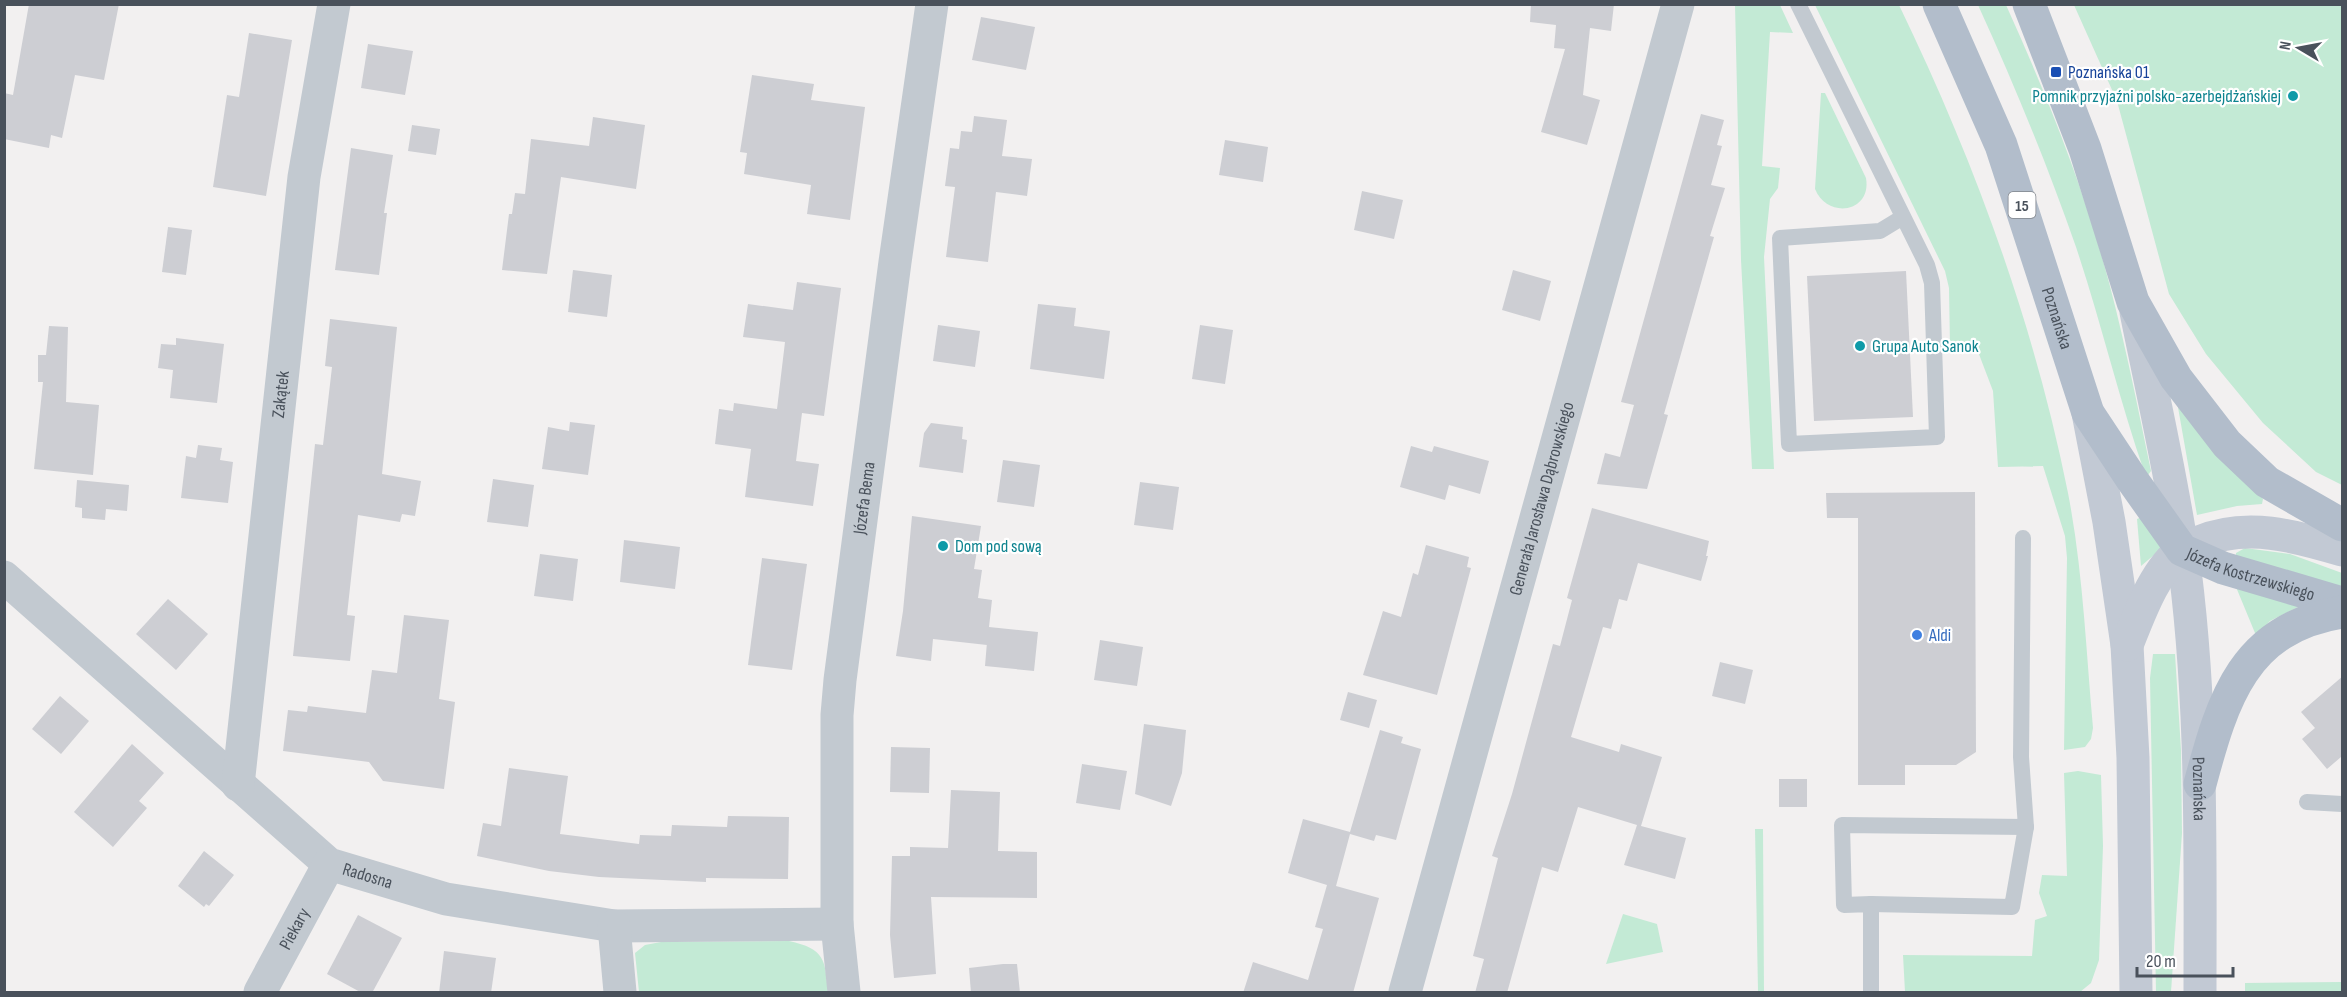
<svg xmlns="http://www.w3.org/2000/svg" width="2347" height="997" font-family="'Sofia Sans Condensed',sans-serif">
	<style>
		.green { fill: #c3ead5 }
		.building { fill: #cdced3 }
		.lines { fill: none; stroke-linecap: round; stroke-linejoin: round }
		.lane { stroke: #c2c9d0; stroke-width: 16 }
		.street { stroke: #c2c9d0; stroke-width: 33 }
		.secondary { stroke: #c2c9d4; stroke-width: 33 }
		.primary { stroke: #b2bdcb; stroke-width: 33 }
		.transit-dot { fill: #1a4fb4; stroke: #fff; stroke-width: 2 }
		.culture-dot { fill: #0f9aa8; stroke: #fff; stroke-width: 2 }
		.shop-dot { fill: #3f7fe0; stroke: #fff; stroke-width: 2 }
		.labels { text-anchor: middle; stroke-width: 4.5; stroke-linejoin: round; paint-order: stroke }
		.shield { fill: #fff; stroke: #80858c; stroke-width: 1.5 }
		.shield-label { font-size: 16px; font-weight: bold; fill: #49515b }
		.transit-label { font-size: 18px; fill: #164399; stroke: #fff; text-anchor: start }
		.culture-label { font-size: 18px; fill: #0d838f; stroke: #fff; text-anchor: start }
		.street-label { font-size: 18px; fill: #49515b; stroke: #fff }
		.shop-label { font-size: 18px; fill: #366cbe; stroke: #fff; text-anchor: start }
	</style>
	<rect width="100%" height="100%" fill="#f2f0f0"/>
	<g class="green">
		<path d="M1735,5H1780L1793,33L1770,32L1762,166L1780,168L1778,188L1770,199L1764,257L1774,469H1752L1741,260Z"/>
		<path d="M1815,5H1899C1974,160 2034,323 2068,493C2083,570 2086,650 2093,728L2091,739L2085,747L2064,750L2067,558L2065,536L2043,466L1998,467L1993,391L1977,349L1950,346L1949,288L1945,271Z"/>
		<path d="M1978,5H2006C2043,87 2077,170 2102,257C2122,327 2136,399 2151,471L2148,475L2145,474C2119,399 2101,322 2076,247C2047,164 2014,84 1978,5Z"/>
		<path d="M2074,5H2342V485L2316,472L2263,423L2206,354L2169,294L2117,101Z"/>
		<path d="M1821,93H1825L1866,178C1872,212 1828,220 1815,189Z"/>
		<path d="M2176,396L2198,429L2263,499L2262,504L2237,506L2197,515Z"/>
		<path d="M2144,516L2160,535L2161,549L2141,566L2137,519Z"/>
		<path d="M2245,548L2290,554L2342,573V589L2236,558V553Z"/>
		<path d="M2236,587L2302,605L2270,621L2258,634L2255,633Z"/>
		<path d="M2153,654H2175L2181,750L2182,833L2171,992H2156L2150,678Z"/>
		<path d="M2078,771L2101,775L2103,846L2099,960L2091,983L2080,992H1905L1903,955L2032,956L2035,920L2047,916L2039,893L2042,875L2067,876L2064,773Z"/>
		<path d="M1755,829H1763L1764,992H1758Z"/>
		<path d="M1623,914L1657,924L1663,952L1606,964Z"/>
		<path d="M789,941C825,949 825,959 828,992H639L635,953L645,945L661,942Z"/>
		<path d="M2342,982V992H2245V983Z"/>
	</g>
	<g class="building">
		<path d="M29,4H119L104,80L75,75L62,138L51,135L49,148L4,139V93L13,95Z"/>
		<path d="M1531,4H1614L1611,31L1590,28L1583,95L1600,100L1587,145L1541,132L1565,49L1554,48L1556,25L1530,22Z"/>
		<path d="M981,17L1035,27L1026,70L972,60Z"/>
		<path d="M249,33L292,40L266,196L213,187L227,95L239,97Z"/>
		<path d="M368,44L413,51L405,95L361,88Z"/>
		<path d="M752,75L814,84L811,100L865,107L850,220L807,214L811,185L744,174L747,153L740,152Z"/>
		<path d="M1701,114L1724,120L1717,145L1722,146L1711,185L1725,188L1710,236L1714,237L1664,414L1668,415L1647,489L1597,484L1605,453L1620,457L1634,405L1621,402Z"/>
		<path d="M974,116L1007,120L1002,156L1032,159L1027,196L996,192L988,262L946,257L955,187L945,186L950,148L959,149L961,131L972,132Z"/>
		<path d="M593,117L645,125L636,189L561,177L547,274L502,270L509,214H512L515,193L525,194L531,139L589,146Z"/>
		<path d="M412,125L440,129L436,155L408,151Z"/>
		<path d="M1225,140L1268,147L1263,182L1219,175Z"/>
		<path d="M351,148L393,155L384,213H387L379,275L335,270Z"/>
		<path d="M1362,191L1403,200L1394,239L1354,230Z"/>
		<path d="M168,227L192,230L186,275L162,272Z"/>
		<path d="M573,270L612,275L607,317L568,312Z"/>
		<path d="M1513,270L1551,281L1540,321L1502,310Z"/>
		<path d="M1906,271L1913,417L1814,421L1807,276Z"/>
		<path d="M797,282L841,288L824,416L802,413L796,461L819,464L813,506L745,497L751,449L715,444L719,409L733,411L734,403L777,409L785,342L743,337L748,304L793,310Z"/>
		<path d="M1038,304L1076,308L1074,326L1110,331L1104,379L1030,369Z"/>
		<path d="M330,319L397,327L382,474L421,481L415,516L402,514L400,522L358,515L347,615L355,616L350,661L293,656L315,444L323,445L332,367L325,366Z"/>
		<path d="M938,325L980,331L975,367L933,361Z"/>
		<path d="M1200,325L1233,330L1225,384L1192,379Z"/>
		<path d="M49,326L68,327L66,402L99,405L93,475L34,469L43,382H38V355H46Z"/>
		<path d="M176,338L224,344L217,403L170,398L173,370L158,368L161,344L176,345Z"/>
		<path d="M570,422L595,425L588,475L542,469L548,427L569,431Z"/>
		<path d="M931,423L963,427L962,439L967,440L963,473L919,467L924,433Z"/>
		<path d="M198,445L222,448L220,460L233,462L228,503L181,498L186,456L196,458Z"/>
		<path d="M1411,446L1432,452L1434,446L1489,461L1480,494L1449,485L1445,500L1400,487Z"/>
		<path d="M1003,460L1040,465L1034,507L997,502Z"/>
		<path d="M493,479L534,485L528,527L487,522Z"/>
		<path d="M77,480L129,485L127,511L106,509L105,520L82,518V508L75,507Z"/>
		<path d="M1140,482L1179,487L1173,530L1134,525Z"/>
		<path d="M1975,492L1976,752L1956,765H1905V785H1858V518H1827L1826,493Z"/>
		<path d="M1592,508L1709,541L1706,556H1708L1701,581L1638,563L1627,601L1619,599L1611,629L1603,627L1571,737L1619,752L1621,744L1662,757L1641,826L1686,838L1675,879L1624,865L1637,825L1578,807L1558,872L1542,867L1507,993H1475L1484,959L1473,956L1498,858L1492,856L1512,794L1553,644L1560,646L1572,600L1567,598Z"/>
		<path d="M912,516L981,526L974,569L982,570L978,598L992,600L989,627L1038,632L1034,671L985,666L987,642V645L933,639L931,661L896,656L903,611Z"/>
		<path d="M624,540L680,547L675,589L620,582Z"/>
		<path d="M1426,545L1469,557L1467,567L1471,568L1437,695L1363,675L1383,611L1401,617L1413,573L1418,575Z"/>
		<path d="M540,554L578,559L573,601L534,596Z"/>
		<path d="M762,558L807,564L792,670L748,665Z"/>
		<path d="M168,599L208,634L176,670L136,634Z"/>
		<path d="M404,615L449,620L439,699L455,702L444,789L383,781L369,762L283,751L288,710L307,712L308,706L366,713L372,670L397,673Z"/>
		<path d="M1100,640L1143,647L1137,686L1094,680Z"/>
		<path d="M1720,662L1753,670L1745,704L1712,696Z"/>
		<path d="M2343,676V759L2341,757L2327,769L2302,739L2315,728L2301,712Z"/>
		<path d="M1348,692L1377,700L1369,728L1340,720Z"/>
		<path d="M60,696L89,721L61,754L32,729Z"/>
		<path d="M1144,724L1186,730L1182,773L1171,806L1135,794Z"/>
		<path d="M1380,730L1403,737L1401,743L1421,749L1396,840L1376,835L1374,841L1350,834L1336,886L1379,898L1353,993H1243L1253,962L1308,980L1323,929L1315,927L1327,885L1288,873L1303,819L1350,832Z"/>
		<path d="M132,744L164,773L139,801L147,808L113,847L74,812Z"/>
		<path d="M891,747L930,748L929,793L890,792Z"/>
		<path d="M1082,764L1127,771L1120,810L1076,803Z"/>
		<path d="M509,768L568,776L560,834L639,844L640,835L671,836L672,825L727,827L728,816L789,817L788,879L706,878V882L599,877L549,871L477,856L483,823L501,826Z"/>
		<rect x="1779" y="779" width="28" height="28"/>
		<path d="M951,790L1000,792L998,851L1037,852V898L931,897L936,974L894,978L890,935L892,856H910V847L948,848Z"/>
		<path d="M204,851L234,875L209,906L206,904L204,907L178,886Z"/>
		<path d="M358,915L402,938L372,993H362L327,974Z"/>
		<path d="M444,951L496,958L491,993H439Z"/>
		<path d="M1003,964H1017L1020,993H971L969,968Z"/>
	</g>
	<g class="lines">
		<g class="lane">
			<path d="M1798,4L1927,265L1932,283L1937,437L1789,444L1780,238L1880,231L1903,217"/>
			<path d="M2307,802L2342,804"/>
			<path d="M1871,904L2012,907L2026,827"/>
			<path d="M1871,992V904L1844,905L1842,825L2026,827L2021,757L2023,538"/>
		</g>
		<g class="street">
			<path id="s1" d="M4,577L329,864L446,899L614,926L837,924"/>
			<path id="s2" d="M238,785L304,177L334,4"/>
			<path d="M614,926L620,992"/>
			<path id="s3" d="M260,992L329,864"/>
			<path id="s4" d="M844,992L837,924V715L840,680L895,262L932,4"/>
			<path id="s5" d="M1405,992L1678,4"/>
		</g>
		<g class="secondary">
			<path id="s6" d="M2136,312C2152,391 2170,469 2182,548C2203,695 2200,845 2200,992"/>
			<path d="M2088,413L2109,522L2127,645L2133,758L2136,992"/>
			<path d="M2127,645C2139,615 2155,569 2182,550C2186,546 2194,545 2199,542C2247,522 2295,536 2342,550"/>
		</g>
		<g class="primary">
			<path id="s7" d="M1939,4L2001,145L2088,413L2133,481L2182,550L2223,568L2342,603"/>
			<path d="M2029,4L2085,149L2133,302L2176,378L2227,444L2267,482L2342,525"/>
			<path d="M2200,784C2223,698 2244,628 2342,612"/>
		</g>
	</g>
	<rect class="transit-dot" x="2050" y="66" width="12" height="12" rx="3"/>
	<g class="culture-dot">
		<circle cx="2293" cy="96" r="6"/>
		<circle cx="1860" cy="346" r="6"/>
		<circle cx="943" cy="546" r="6"/>
	</g>
	<circle class="shop-dot" cx="1917" cy="635" r="6"/>
	<g class="labels">
		<rect class="shield" x="2008.5" y="192" width="27" height="26" rx="4.5"/>
		<g class="shield-label">
			<text x="2022" y="211">15</text>
		</g>
		<g class="transit-label">
			<text x="2068" y="78">Poznańska 01</text>
		</g>
		<g class="culture-label">
			<text x="2281" y="102" text-anchor="end">Pomnik przyjaźni polsko-azerbejdżańskiej</text>
			<text x="1872" y="352">Grupa Auto Sanok</text>
			<text x="955" y="552">Dom pod sową</text>
		</g>
		<g class="street-label">
			<text dy="6" stroke="none"><textPath href="#s7" startOffset="336">Poznańska</textPath></text>
			<text dy="6" stroke="none"><textPath href="#s2" startOffset="393">Zakątek</textPath></text>
			<text dy="6" stroke="none"><textPath href="#s4" startOffset="496">Józefa Bema</textPath></text>
			<text dy="6" stroke="none"><textPath href="#s5" startOffset="512">Generała Jarosława Dąbrowskiego</textPath></text>
			<text dy="6" stroke="none"><textPath href="#s7" startOffset="675">Józefa Kostrzewskiego</textPath></text>
			<text dy="6" stroke="none"><textPath href="#s6" startOffset="482">Poznańska</textPath></text>
			<text dy="6" stroke="none"><textPath href="#s1" startOffset="474">Radosna</textPath></text>
			<text dy="6" stroke="none"><textPath href="#s3" startOffset="72">Piekary</textPath></text>
		</g>
		<g class="shop-label">
			<text x="1929" y="641">Aldi</text>
		</g>
	</g>
	<rect width="2347" height="997" fill="none" stroke="#49515b" stroke-width="12"/>
	<g transform="translate(2299 48) rotate(280)" stroke="#ffffff" stroke-width="4.5" paint-order="stroke">
	<path d="M0-4.5L10 22L0 15L-10 22Z" fill="#49515b"/>
	<text y="-9" font-size="16" font-weight="bold" text-anchor="middle" fill="#49515b">N</text>
	</g>
	<path d="M2137 967v9h96v-9" fill="none" stroke="#49515b" stroke-width="3"/>
	<text x="2146" y="967" font-size="18" fill="#49515b" stroke="#ffffff" stroke-width="4.5" paint-order="stroke">20 m</text>
</svg>
